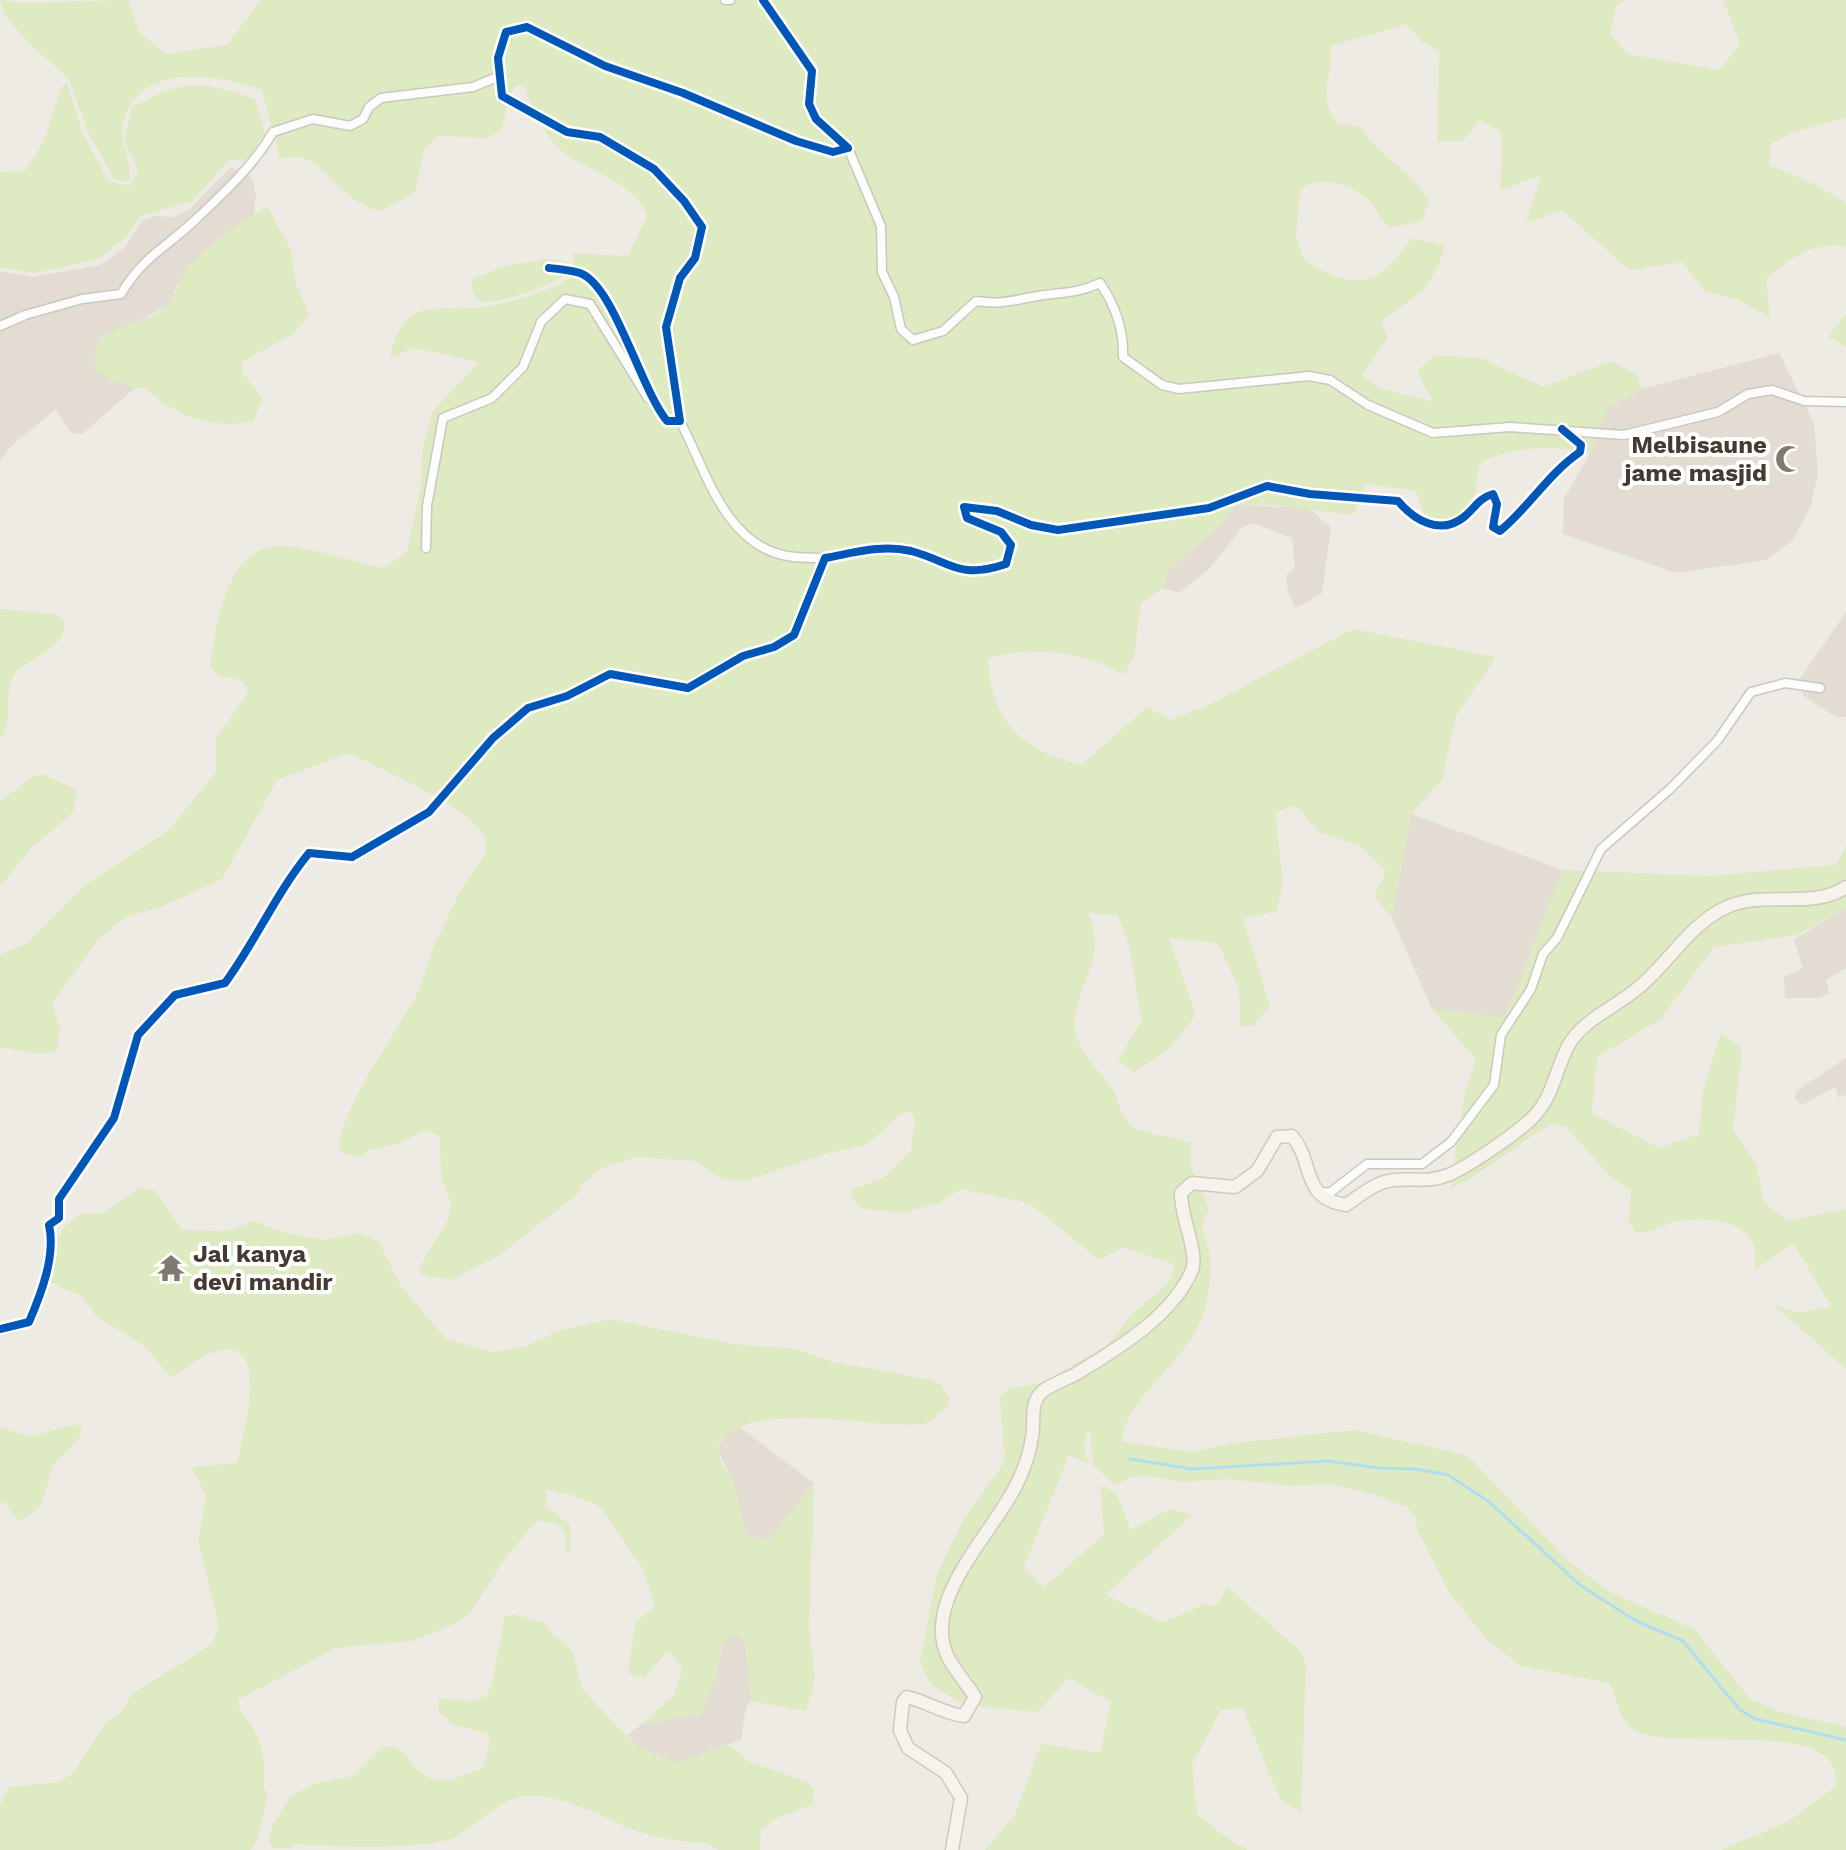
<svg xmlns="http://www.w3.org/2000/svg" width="1846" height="1850" font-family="'Work Sans',sans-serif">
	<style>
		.residential { fill: #e3dcd2 }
		.green { fill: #deeac2 }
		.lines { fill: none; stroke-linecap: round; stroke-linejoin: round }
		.stream { stroke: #b2dcf0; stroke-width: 3 }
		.minor-casing { stroke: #cac7c1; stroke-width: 11 }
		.secondary-casing { stroke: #cfc9bd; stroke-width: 15 }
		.minor { stroke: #fcfcfb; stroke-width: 8 }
		.secondary { stroke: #f6f3ec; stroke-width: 12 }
		.cycleway-casing { stroke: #fff; stroke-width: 13 }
		.cycleway { stroke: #0057b8; stroke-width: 8 }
		.labels { text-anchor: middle; stroke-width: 8; stroke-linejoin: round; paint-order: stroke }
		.poi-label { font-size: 24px; font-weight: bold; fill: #433b32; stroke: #fff; text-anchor: end }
	</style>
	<rect width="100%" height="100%" fill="#eeebe5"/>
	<g class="residential">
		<path d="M231,167L252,178L256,195L253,217L232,228L177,285L171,303L135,323L95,371L135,388L82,434L71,433L56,409L9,448L0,461V271L33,277L100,265L124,248L143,220L155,216L174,217L190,209Z"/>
		<path d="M1779,353L1814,423L1818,473L1811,505L1793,540L1766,560L1676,573L1563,534L1564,499L1590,453L1608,407L1642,389Z"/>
		<path d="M1235,505L1308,508L1331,527L1322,593L1296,608L1288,593L1286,575L1295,566L1292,538L1253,523L1243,527L1208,570L1179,593L1163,588L1169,569L1222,524Z"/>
		<path d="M1846,612V717H1836L1804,696L1799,680Z"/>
		<path d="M1411,814L1563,870L1505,1018L1432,1009L1392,918Z"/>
		<path d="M1846,907V968L1826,980L1829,993L1819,998H1785L1784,977L1803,968L1794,940Z"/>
		<path d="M1846,1058V1095L1838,1097L1835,1087L1802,1105L1795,1099L1796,1091Z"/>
		<path d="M740,1427L814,1483L769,1541L745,1534L734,1483L717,1449L726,1433Z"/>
		<path d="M734,1635L745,1640L751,1701L746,1707L741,1740L676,1763L636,1746L628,1735L642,1724L701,1714L715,1679L723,1641Z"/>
	</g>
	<g class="green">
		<path d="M0,0L22,3L128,0L139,32L166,54L227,45L261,0H1625L1616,5L1610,34L1628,54L1720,70L1740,43L1723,0H1846V118L1793,132L1771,143L1769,165L1818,186L1846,203V247C1815,240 1787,260 1766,279L1770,317L1737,300L1703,290L1683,262L1629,270L1562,210L1526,223L1541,175L1500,191L1502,132L1480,120L1463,141L1437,142L1439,51L1421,42L1407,24L1330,46C1335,81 1314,93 1338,123L1359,127C1380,154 1408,172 1429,199L1422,221L1390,228C1381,221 1378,211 1371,203C1353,184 1324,175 1301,188L1296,236L1304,260C1356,291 1376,289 1412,238L1445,246C1432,290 1416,296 1381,321L1388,338L1362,375L1379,388L1433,402L1417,371L1435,355L1481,358L1543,387L1611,361L1637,375L1642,389L1608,407L1590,453C1562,445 1503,446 1479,465L1475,494L1459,520L1425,518L1416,491L1365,484L1353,515L1270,505H1235L1222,524L1169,569L1163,588L1141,603L1134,656L1124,675C1085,651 1031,645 988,659C991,722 1022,750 1081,765L1147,707L1170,720L1206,706L1353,629L1496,657L1456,716L1442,780L1411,814L1392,918L1374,896L1386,871L1360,846L1319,832L1295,805L1275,813L1283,882L1277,911L1243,919L1270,1006L1253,1026H1240L1239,989L1218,943L1169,938L1196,1015L1168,1050L1134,1072L1118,1060L1142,1020C1133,984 1135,948 1117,915L1088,913C1105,952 1086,971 1077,1008C1067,1044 1093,1062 1112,1088C1122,1103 1117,1119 1137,1129C1152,1136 1174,1136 1191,1143V1168L1210,1210C1194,1224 1209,1243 1211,1261C1212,1276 1208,1301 1203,1315C1186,1363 1125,1398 1122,1442L1193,1452L1228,1444L1354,1430L1461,1454L1473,1461L1570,1563L1612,1593L1694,1629L1751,1700L1781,1712L1846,1727V1850H1720L1788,1822L1836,1786C1845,1711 1665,1758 1630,1727C1619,1718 1616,1696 1609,1683L1521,1666L1486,1639L1449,1592L1417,1530L1416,1518L1407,1507L1370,1493L1328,1484L1292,1486L1228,1479L1184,1482L1139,1475L1114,1485L1093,1465L1090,1431L1087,1429L1084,1448L1089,1464L1069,1455L1024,1567L1044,1588L1104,1534L1100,1485L1116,1493L1131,1530L1170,1509L1192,1515L1105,1595L1163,1622L1205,1604L1215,1607L1228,1587L1301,1652L1306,1664L1301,1812L1280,1799L1242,1707L1221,1710L1192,1765L1197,1813L1219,1832L1248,1850H985L1015,1815L1041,1744L1100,1753L1111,1702L1069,1678L1037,1712L966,1705L931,1685L920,1662L937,1574L964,1519L1005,1461L1000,1397L1010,1389L1044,1382L1107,1345L1133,1313L1161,1290L1171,1278L1174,1264L1122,1247L1099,1260L1029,1203L961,1189L939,1203L902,1213L860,1208L851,1196L853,1189L883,1178L911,1151L915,1120L910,1111L899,1115L868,1144L825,1154L745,1181L721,1179L695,1161L636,1157L600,1169L579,1187L580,1192L501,1254L451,1280L422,1275L419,1268L448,1219L451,1203L441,1177L440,1136L427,1130L400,1143L370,1150L359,1158L340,1151C336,1113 398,1031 417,994C426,974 430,951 441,931C448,918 454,901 462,888C473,870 497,852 480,830C458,802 382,770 349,753L277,780L222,879L161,907L125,917L99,939L52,1003L60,1029L57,1050L42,1054L0,1047V955L27,943L85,885L168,831L216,772V739L248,692L241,680L220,676L210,666C216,626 226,543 282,546C315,548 351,561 384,568L407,552L420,489L423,447L433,411L479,362L414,348L390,358C402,289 447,316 494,305C523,299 552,291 576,274L573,253L628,256L647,216C632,175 578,172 554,143C541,128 532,106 524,87L518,85L513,88L501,130L488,138L438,136L424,150L415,192L380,211C333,201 325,146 280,159L262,90C216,74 140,61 123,122C117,145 135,161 128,182L115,180L88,132L69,79L31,45L6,17Z"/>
		<path d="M67,83L82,131L108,181L130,186L138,170L124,141L132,108C179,78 204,81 255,99L265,134L246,161L229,160L192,201L141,216L126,237L98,259L35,273L0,268V172L25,171L44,141L61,87Z"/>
		<path d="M267,206L291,250L296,284L309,314L295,333L243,361L242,372L263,399L253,421C212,430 175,416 145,388H135L95,371V348L103,335L152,316L171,303L187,266L232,228Z"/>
		<path d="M548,259L569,263V273C553,284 495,307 478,301L471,289L473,279L503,266Z"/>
		<path d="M1845,314H1846V347L1828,337Z"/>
		<path d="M0,609L56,614L65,623C61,658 23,655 12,679C3,697 16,715 0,740Z"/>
		<path d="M43,774L77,790L74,810L66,819L32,847L0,887V801L34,776Z"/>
		<path d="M1846,845V907L1798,935L1714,947L1660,1020L1597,1057L1592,1113L1659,1148L1699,1134L1703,1090L1721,1032L1742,1048L1733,1130L1756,1164L1764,1202L1788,1221L1846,1209V1369L1774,1305L1800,1313L1831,1306L1793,1243L1755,1270C1755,1263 1757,1252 1754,1246C1741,1216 1697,1216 1670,1223C1656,1228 1651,1234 1635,1232L1628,1219L1631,1190L1610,1176L1565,1126L1551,1124C1516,1145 1486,1171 1450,1189L1464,1097L1476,1059L1432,1009L1505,1017L1563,870L1707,876L1836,865Z"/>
		<path d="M139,1188L155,1190L182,1230L227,1231L254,1221L286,1233L324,1240L360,1233L379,1242L401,1286L446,1339L493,1352L520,1348L565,1329L611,1319L733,1344L796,1349L834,1362L932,1380L941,1384L949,1398L948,1407C937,1410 935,1423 923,1424C871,1430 757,1396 718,1443L720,1460L734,1483L746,1534L769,1541L814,1483L809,1627L815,1679L806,1711L751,1701L745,1640L734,1635L722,1642L715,1679L701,1714L642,1724L674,1695L683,1669L672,1653L666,1652L644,1679L628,1673L636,1621L655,1608L643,1569L604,1512L597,1505L569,1494L546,1490V1506L570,1525V1552H565C569,1529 560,1521 537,1521L508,1554L470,1613L457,1623L412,1641L335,1648L238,1700C239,1712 244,1714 250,1723C263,1743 267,1766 263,1788L268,1792L258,1839L251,1850H0V1805L9,1787L59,1782L73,1773L107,1721L119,1715L132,1694L206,1648L212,1643L219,1626L198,1540L206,1496L192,1467L237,1463C242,1439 274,1332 214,1352C197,1357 187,1369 171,1377L144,1346L95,1315L83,1297L48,1281L58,1238L65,1226L82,1213H104Z"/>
		<path d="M76,1424L82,1427L81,1436L53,1465L41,1506L22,1520L16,1519L5,1503L0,1502V1427L29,1437Z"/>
		<path d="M514,1614L544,1623L551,1634L564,1642L574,1655L582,1689L636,1746L676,1763L728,1744L750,1762L810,1783L814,1791L813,1804L775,1819L761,1830L760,1850H717L709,1843C689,1843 661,1839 643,1833C606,1820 567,1794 527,1796C498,1798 477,1827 453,1838C425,1850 330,1847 296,1844L290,1849L274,1848L269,1842L272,1825L291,1796L317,1783L353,1776L383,1746L398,1748C407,1755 412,1765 421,1772C441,1790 463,1774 483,1768L490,1742L487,1734L452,1724L438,1711L439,1698L473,1701L486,1696L492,1684L504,1620L505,1616Z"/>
	</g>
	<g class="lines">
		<path class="stream" d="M1130,1459L1192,1469L1329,1461L1378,1468L1416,1469L1448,1475L1488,1501L1580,1585L1636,1621L1683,1641L1739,1709L1755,1719L1846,1740"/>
		<g class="minor-casing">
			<g id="minor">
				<path d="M725,0H730"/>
				<path d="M848,148L881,226L882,272L894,297L901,329L913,340L943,331L976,301C1003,305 1013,300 1038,296C1063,292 1076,294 1100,283C1115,305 1124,330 1123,357L1162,385L1179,389L1309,376L1330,380L1368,405L1433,433L1510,427L1624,435L1718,412L1748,394L1772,390L1804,401L1846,402"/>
				<path d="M549,268C559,269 570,270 580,273C614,285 640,388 667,421H680L666,327L680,278L695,258L702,227L684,201L654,169L600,137L567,132L502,96L498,58L506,32L527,27L605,66L683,93L796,141L833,152L848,148L816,119L809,104L812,71L763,0"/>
				<path d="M0,326L25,315L82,299L121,294C144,255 165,249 195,220C223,194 254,165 273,132L313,119L350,126L363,119L369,107L381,98L473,87L497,77"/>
				<path d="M680,421C706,470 724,544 787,556C799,558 813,558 825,558"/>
				<path d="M426,548L427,506L443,418L492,398L523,367L541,322L565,299L590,304L648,398"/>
				<path d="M1318,1193L1331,1192L1367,1164H1422L1451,1142L1494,1085L1501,1035L1531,989L1543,954L1557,938L1601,849L1670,789L1717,741L1751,692L1785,683L1820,688"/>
				<path d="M0,1329L29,1322C41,1294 56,1256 49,1225L59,1218V1199L114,1118L138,1035L175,995L225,983C256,941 276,893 309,853L352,857L429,812L493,738L528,708L567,696L610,674L688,688L743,656L774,647L794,635L825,558C853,553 882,544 911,551C952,562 958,580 1006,564L1011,545L1001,532L967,518L964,507L997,511L1031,525L1058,530L1209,508L1267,486L1310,494L1398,501C1414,520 1440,536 1464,517C1474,509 1479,498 1493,494L1497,504L1493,527L1500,531C1530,506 1548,474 1580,452L1581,445L1562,429"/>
			</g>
		</g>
		<g class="secondary-casing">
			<path id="secondary" d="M952,1850L961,1798L946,1773L908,1748L900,1730L903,1702L907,1697C928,1702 942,1713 964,1716L975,1697C967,1684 955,1671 948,1657C919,1598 1000,1527 1020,1477C1026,1464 1030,1451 1032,1437C1035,1423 1030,1407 1039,1395C1046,1386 1065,1380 1076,1374C1117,1349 1173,1316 1192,1270C1199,1254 1180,1215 1181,1193L1192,1183L1235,1187L1257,1171L1277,1137L1292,1136C1315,1163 1300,1198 1346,1205C1361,1195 1375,1182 1394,1180C1412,1178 1429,1183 1448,1175C1466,1168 1514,1135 1529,1121C1553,1100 1554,1073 1568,1046C1581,1022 1611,1009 1633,992C1667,967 1687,925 1727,907C1764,890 1813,910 1846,887"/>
		</g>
		<use href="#minor" class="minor"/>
		<use href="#secondary" class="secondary"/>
		<g class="cycleway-casing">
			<g id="cycleway">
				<path d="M549,268C559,269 570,270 580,273C614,285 640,388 667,421H680L666,327L680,278L695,258L702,227L684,201L654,169L600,137L567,132L502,96L498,58L506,32L527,27L605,66L683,93L796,141L833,152L848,148L816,119L809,104L812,71L763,0"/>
				<path d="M0,1329L29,1322C41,1294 56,1256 49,1225L59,1218V1199L114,1118L138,1035L175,995L225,983C256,941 276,893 309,853L352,857L429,812L493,738L528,708L567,696L610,674L688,688L743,656L774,647L794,635L825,558C853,553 882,544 911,551C952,562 958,580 1006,564L1011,545L1001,532L967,518L964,507L997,511L1031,525L1058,530L1209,508L1267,486L1310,494L1398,501C1414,520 1440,536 1464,517C1474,509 1479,498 1493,494L1497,504L1493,527L1500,531C1530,506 1548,474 1580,452L1581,445L1562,429"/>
			</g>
		</g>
		<use href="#cycleway" class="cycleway"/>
	</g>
	<defs>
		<g id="mosque-bare" transform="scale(2.16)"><path d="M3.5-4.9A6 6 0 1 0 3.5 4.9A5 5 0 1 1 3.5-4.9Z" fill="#7f7971" stroke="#fff" stroke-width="2.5" paint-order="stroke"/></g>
		<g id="temple-bare" transform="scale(2.16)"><path d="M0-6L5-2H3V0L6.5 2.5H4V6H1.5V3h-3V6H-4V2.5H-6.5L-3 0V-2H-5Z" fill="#7f7971" stroke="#fff" stroke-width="2.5" paint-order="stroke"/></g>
	</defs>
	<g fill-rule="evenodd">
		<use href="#mosque-bare" x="1789" y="459"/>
		<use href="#temple-bare" x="171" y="1268"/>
	</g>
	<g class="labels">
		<g class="poi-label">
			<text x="1767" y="453">Melbisaune<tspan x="1767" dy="28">jame masjid</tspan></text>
			<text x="193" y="1262" text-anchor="start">Jal kanya<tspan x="193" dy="28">devi mandir</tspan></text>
		</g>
	</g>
</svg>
